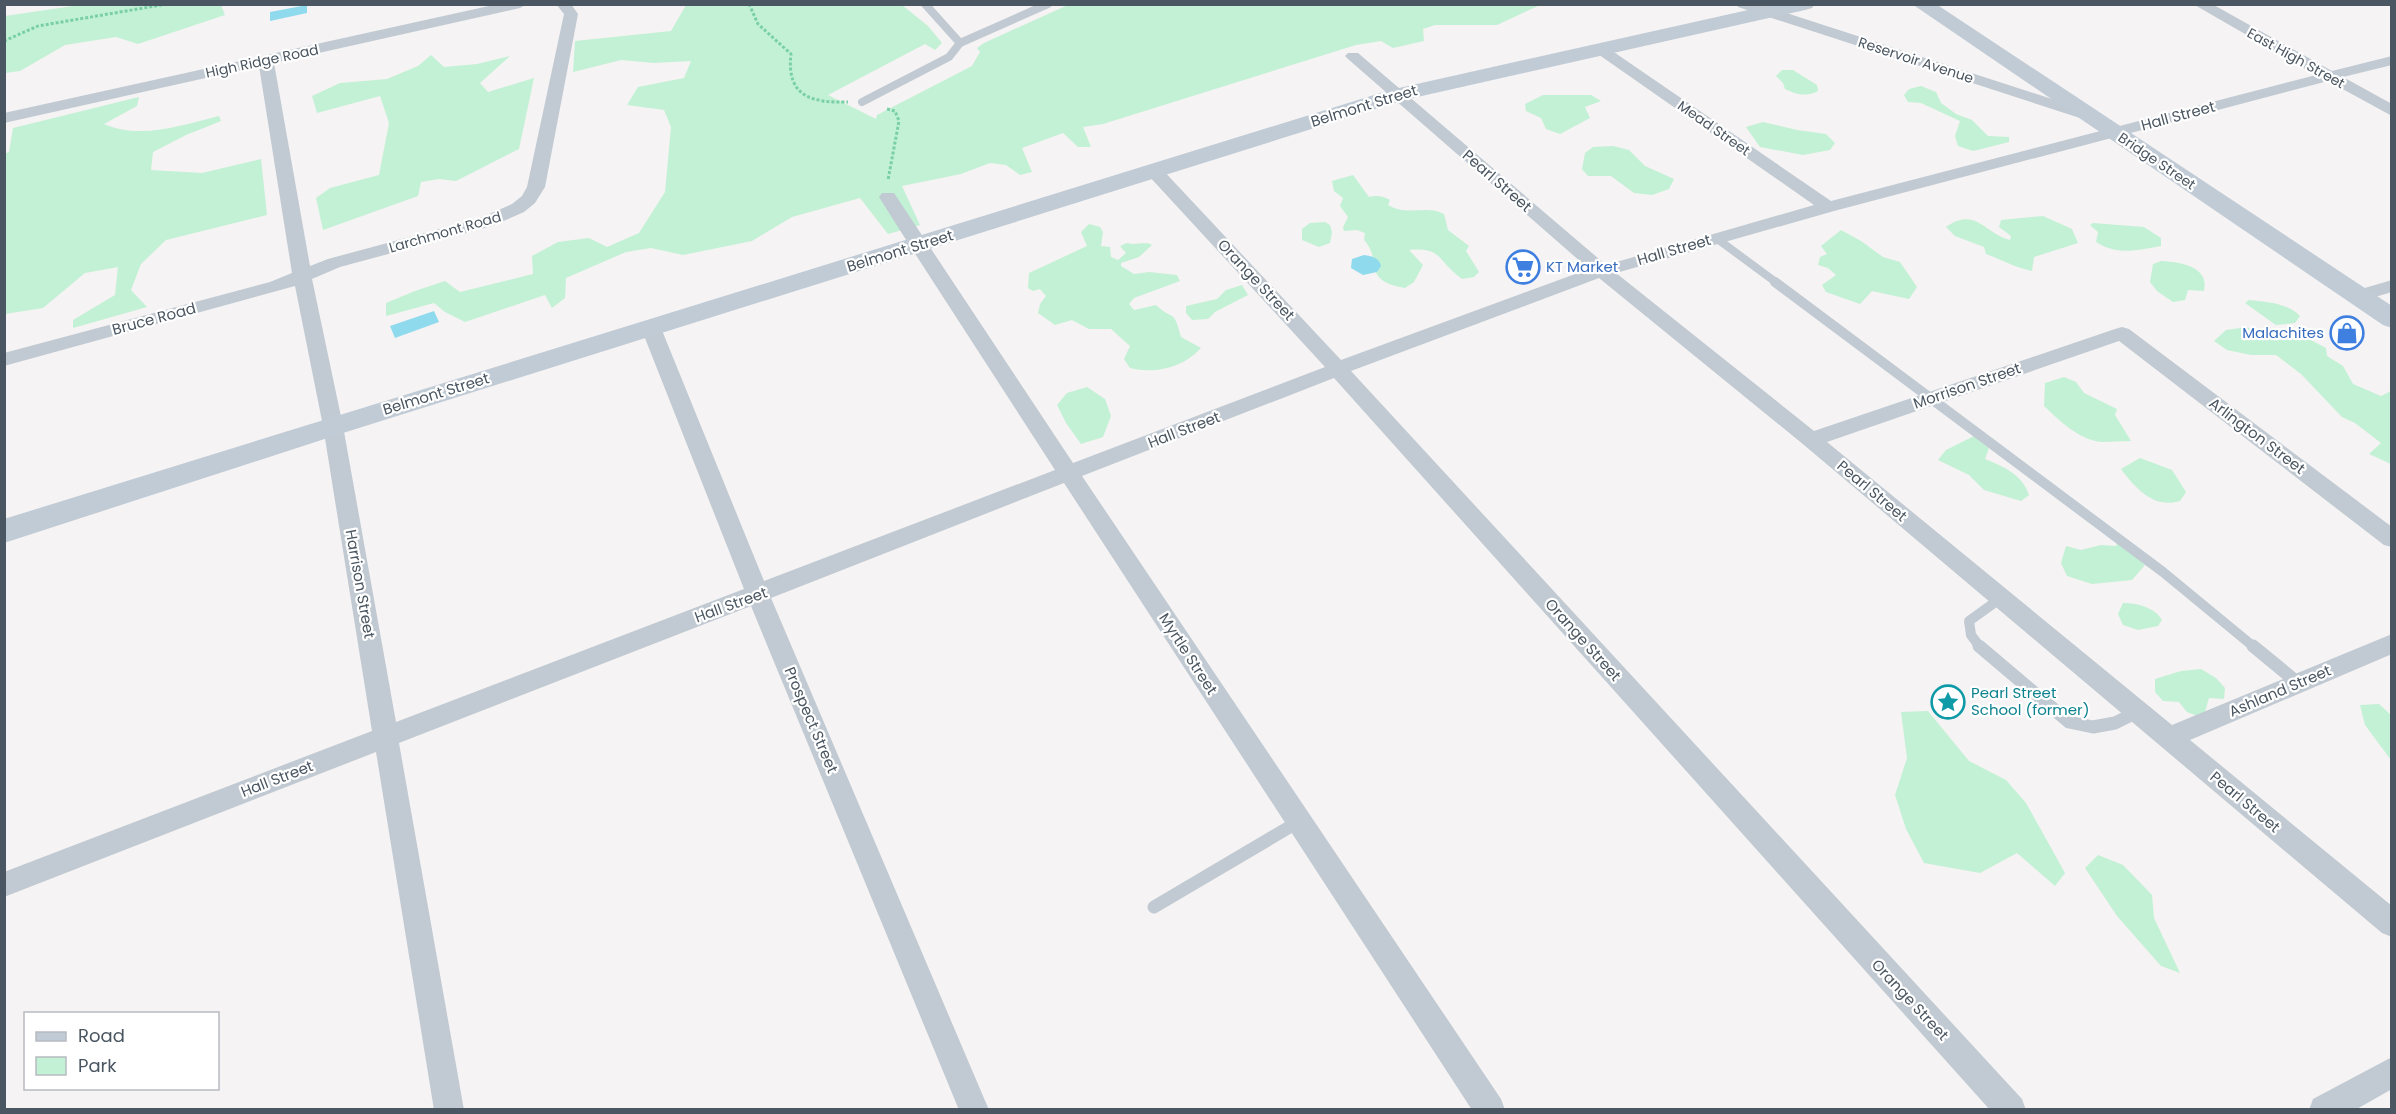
<svg xmlns="http://www.w3.org/2000/svg" width="2396" height="1114" font-family="Poppins,sans-serif">
	<style>
		.green { fill: #c3f1d5 }
		.water { fill: #90daee }
		.lines { fill: none; stroke-linecap: round; stroke-linejoin: round }
		.path { stroke: #7ad0a6; stroke-width: 3; stroke-dasharray: 3 2; stroke-linecap: butt }
		.lane-far2 { stroke: #c1cad2; stroke-width: 8 }
		.lane-far1 { stroke: #c1cad2; stroke-width: 10 }
		.lane { stroke: #c1cad2; stroke-width: 13 }
		.street { fill: #c1cad2; fill-rule: evenodd }
		.secondary { fill: #c1cbd6; fill-rule: evenodd }
		.labels { text-anchor: middle; stroke-width: 4.5; stroke-linejoin: round; paint-order: stroke }
		.far-street-label { font-size: 14px; fill: #4a5661; stroke: #fff }
		.street-label { font-size: 15px; fill: #4a5661; stroke: #fff }
		.shop-label { font-size: 15px; fill: #366cbe; stroke: #fff; text-anchor: start }
		.culture-label { font-size: 15px; fill: #0d838f; stroke: #fff; text-anchor: start }
	</style>
	<rect width="100%" height="100%" fill="#f5f3f3"/>
	<g class="green">
		<path d="M80,5H221L225,15L138,44L116,37L65,45L20,71L5,73V16Z"/>
		<path d="M686,5H902L928,26L942,43L935,50L925,44L828,95L876,119L877,115L972,66L980,52L977,48L984,43L1068,5H1540L1497,25H1435L1423,29L1424,41L1393,48L1381,41L1356,45L1103,124L1083,127L1091,147H1078L1063,133L1022,148L1032,172L1020,175L1006,165L990,163L961,174L902,186L920,225L888,234L860,198L792,217L752,241L683,255L651,248L626,252L566,278L565,298L552,308L545,295L465,322L445,312L434,303L386,316V303L415,291L445,281L460,292L533,274L532,256L558,242L589,238L607,247L639,233L665,192L671,127L664,110L627,105L638,87L684,78L691,61L654,63L621,60L573,72L575,41L671,31Z"/>
		<path d="M431,55L444,67L477,64L510,56L480,83L488,92L534,78L519,149L456,181L439,179L421,182L418,196L323,230L316,198L330,188L379,175L389,123L380,96L317,113L312,96L340,83L387,79L418,66Z"/>
		<path d="M1782,70H1793L1817,85L1818,91C1806,97 1797,95 1785,89L1783,83L1776,76Z"/>
		<path d="M1921,86L1936,92L1941,103L1956,114L1972,120L1988,136L2009,137V142L1973,151L1958,146L1955,136L1960,121L1921,103L1908,102L1904,95L1909,89Z"/>
		<path d="M1543,95H1591L1601,101L1585,107L1590,118L1560,134L1546,129L1541,118L1526,111L1525,104Z"/>
		<path d="M139,97L137,106L104,124C141,140 182,125 219,116L221,121L186,135L153,152L151,170L202,173L261,159L267,215L166,240L141,264L131,290L147,307L73,328V320L115,295L118,267L85,273L43,308L5,314L4,154L9,152L13,128Z"/>
		<path d="M1763,122L1797,130L1826,134L1835,143L1830,150L1803,155L1760,147L1746,127Z"/>
		<path d="M1613,146L1629,150L1645,166L1674,179L1669,189L1652,195L1634,193L1611,176H1588L1582,169L1585,153L1593,147Z"/>
		<path d="M1353,175L1369,197C1377,195 1383,196 1390,200L1388,205C1408,217 1426,204 1444,214L1448,230L1469,246L1466,251L1479,272L1474,277L1462,279C1437,261 1443,247 1409,250L1423,265L1414,282L1405,288C1360,280 1384,262 1364,240L1365,233L1357,230L1344,231L1343,227L1348,217L1340,206L1343,198L1334,191L1332,181Z"/>
		<path d="M2043,216L2072,229L2078,243L2034,257L2032,271C2013,267 2003,260 1986,254L1984,247L1955,236L1946,227C1976,206 1985,234 2010,240L2011,236L1999,227L2001,220Z"/>
		<path d="M1325,222L1330,225L1332,232L1330,243L1319,247L1302,240V229L1310,223Z"/>
		<path d="M2093,223L2144,227L2161,238V246C2137,250 2118,256 2096,242L2098,232L2090,225Z"/>
		<path d="M1089,224L1100,227L1103,232L1101,246L1110,247L1111,257L1118,260L1126,253L1120,246L1127,243C1136,246 1145,241 1152,245L1139,257L1121,263V266L1134,274L1149,272L1177,275L1180,281L1134,298L1129,304L1134,310L1156,305C1174,322 1173,307 1181,337L1201,348C1183,368 1155,374 1130,368L1124,359L1130,346L1111,329H1089L1072,320L1055,325L1038,313L1040,304L1046,296L1040,289L1033,291L1028,288L1029,273L1087,246L1081,232Z"/>
		<path d="M1841,230L1861,241L1883,257L1900,262L1917,287L1909,299L1872,291L1860,304L1826,292L1822,285L1836,275L1828,268L1818,265L1820,257L1827,254L1821,246Z"/>
		<path d="M2161,261C2179,262 2210,266 2204,291L2188,290L2185,300L2173,302L2157,291L2150,282L2153,264Z"/>
		<path d="M1242,285L1248,295L1215,312L1208,319L1192,320L1186,313V306L1217,299L1226,290Z"/>
		<path d="M2249,300C2268,302 2287,303 2300,316L2295,323L2276,325L2245,303Z"/>
		<path d="M2247,327L2269,339L2285,340L2305,337L2326,348L2327,356L2343,366L2353,384L2381,396L2391,391V464L2369,454L2381,443L2355,423L2342,417L2301,374L2276,355H2251L2227,350L2214,341L2226,330Z"/>
		<path d="M2064,377L2076,382L2084,393L2117,409L2115,415L2131,441C2121,441 2111,442 2102,442C2079,440 2060,421 2044,406L2045,383Z"/>
		<path d="M1087,387L1105,399L1111,416L1103,437L1081,444L1066,423L1057,405L1067,393Z"/>
		<path d="M1974,436L1989,448L1985,459C2004,467 2022,474 2029,495L2021,501L1984,490L1969,475L1938,460L1946,450Z"/>
		<path d="M2140,458L2172,470L2186,492L2180,501C2154,509 2136,489 2121,469Z"/>
		<path d="M2118,541L2145,565L2132,580L2092,584L2067,576L2061,563L2066,546L2081,550L2101,545L2116,546Z"/>
		<path d="M2123,603C2137,603 2154,607 2162,620L2158,626L2138,630L2123,625L2118,614Z"/>
		<path d="M2201,669L2216,678L2225,688L2224,699L2209,698L2205,712L2200,717L2187,712L2179,702L2163,701L2155,692V679L2181,671Z"/>
		<path d="M2379,704L2391,715V760L2365,725L2360,705Z"/>
		<path d="M1928,711L1969,761L2006,780L2026,803L2065,873L2055,886L2017,853L1980,873L1924,863L1906,829L1895,795L1907,758L1901,712Z"/>
		<path d="M2098,855L2123,865L2152,895L2154,918L2180,973L2161,966L2117,916L2085,868Z"/>
	</g>
	<g class="water">
		<path d="M307,5V13L270,21V12Z"/>
		<path d="M1364,255C1372,256 1379,258 1381,266L1377,272L1363,275L1351,268L1352,259Z"/>
		<path d="M434,311L439,322L395,338L390,326Z"/>
	</g>
	<g class="lines">
		<g class="path">
			<path d="M749,4L758,24L791,54C786,97 812,103 848,102"/>
			<path d="M4,41L38,26L167,4"/>
			<path d="M887,109L895,111L899,121L888,180"/>
		</g>
		<g class="lane-far2">
			<path d="M925,4L960,43"/>
			<path d="M862,102L949,57L960,43L1048,4"/>
			<path d="M1716,238L1777,283"/>
		</g>
		<g class="lane-far1">
			<path d="M1775,282L2163,572L2254,647"/>
			<path d="M1980,647L1971,635L1969,621L2001,598"/>
		</g>
		<g class="lane">
			<path d="M1979,646L2069,722L2093,727L2115,723L2137,712"/>
			<path d="M2253,646L2298,683"/>
			<path d="M1154,907L1298,822"/>
		</g>
		<g class="street">
			<path d="M498,4H527L520,8L274,63L310,266L328,259L480,218L512,204L522,196L527,187L564,14L556,4H571L578,14L545,187L535,203L524,212L492,226L340,267L312,279L343,426L396,722L744,589L641,328L644,324L651,322L658,324L661,328L764,581L1055,470L901,232L879,197L882,193H894L1073,463L1325,367L1148,175L1146,171L1148,167H1160L1341,360L1589,269L1348,59L1345,56L1348,53H1358L1606,265L1814,205L1595,52L1592,49L1595,46H1605L1831,201L2316,75L2193,4H2212L2332,71L2392,56V65L2343,77L2392,104V116L2328,81L1834,211L1616,273L1814,431L2115,329L2122,327L2129,329L2392,527V547L2384,545L2119,341L1827,442L2172,725L2392,634V654L2190,740L2392,906V937L2382,933L1804,445L1599,278L1351,371L2022,1099L2026,1110H1990L1334,378L1082,476L1501,1099L1505,1110H1472L1064,483L771,598L989,1110H959L751,606L399,743L464,1110H434L376,752L4,897V872L372,731L323,426L295,286L4,366V353L270,282L292,273L259,66L4,123V113Z"/>
			<path d="M1736,4H1759L2095,113L2097,116L2095,119H2083L1738,7Z"/>
			<path d="M2392,280V292L2358,302L2351,300L2349,296L2351,292Z"/>
			<path d="M2392,1057V1089L2355,1110H2309L2313,1099Z"/>
		</g>
		<g class="secondary">
			<path d="M1775,4H1815L1812,8L1805,10L1404,100L343,433L4,543V519L1390,90Z"/>
			<path d="M1912,4H1936L2392,306V328L2383,325Z"/>
		</g>
	</g>
	<defs>
		<g id="supermarket-ring" transform="scale(1.725)"><circle r="9.5" fill="#fff" stroke="#3f7fe0" stroke-width="1.5"/><path d="M-6-5.5h2.5l.6 2H6L4.5 2H-2.5L-4.4-4H-6ZM-1.5 3.2a1.3 1.3 0 1 0 .1 0ZM3 3.2a1.3 1.3 0 1 0 .1 0Z" fill="#3f7fe0"/></g>
		<g id="shop-ring" transform="scale(1.725)"><circle r="9.5" fill="#fff" stroke="#3f7fe0" stroke-width="1.5"/><path d="M-5-2.5h2.3a2.7 3.5 0 0 1 5.4 0H5L5.5 6h-11ZM-1.5-2.5h3a1.5 2.3 0 0 0-3 0Z" fill="#3f7fe0"/></g>
		<g id="sight-ring" transform="scale(1.725)"><circle r="9.5" fill="#fff" stroke="#0f9aa8" stroke-width="1.5"/><path d="M0-6L1.8-2.2L6-1.7L2.9 1.2L3.7 5.4L0 3.3L-3.7 5.4L-2.9 1.2L-6-1.7L-1.8-2.2Z" fill="#0f9aa8"/></g>
	</defs>
	<g fill-rule="evenodd">
		<use href="#supermarket-ring" x="1523" y="267"/>
		<use href="#shop-ring" x="2347" y="333"/>
		<use href="#sight-ring" x="1948" y="702"/>
	</g>
	<g class="labels">
		<g class="far-street-label">
			<text transform="translate(2296 58) rotate(29)" y="5">East High Street</text>
			<text transform="translate(1916 60) rotate(18)" y="5">Reservoir Avenue</text>
			<text transform="translate(262 61) rotate(-12)" y="5">High Ridge Road</text>
			<text transform="translate(1714 128) rotate(35)" y="5">Mead Street</text>
			<text transform="translate(2157 161) rotate(34)" y="5">Bridge Street</text>
			<text transform="translate(445 232) rotate(-16)" y="5">Larchmont Road</text>
		</g>
		<g class="street-label">
			<text transform="translate(1364 106) rotate(-17)" y="5">Belmont Street</text>
			<text transform="translate(2178 116) rotate(-15)" y="5">Hall Street</text>
			<text transform="translate(1497 181) rotate(41)" y="5">Pearl Street</text>
			<text transform="translate(1674 250) rotate(-16)" y="5">Hall Street</text>
			<text transform="translate(900 251) rotate(-17)" y="5">Belmont Street</text>
			<text transform="translate(1256 280) rotate(47)" y="5">Orange Street</text>
			<text transform="translate(154 319) rotate(-15)" y="5">Bruce Road</text>
			<text transform="translate(1967 386) rotate(-19)" y="5">Morrison Street</text>
			<text transform="translate(436 394) rotate(-17)" y="5">Belmont Street</text>
			<text transform="translate(1184 430) rotate(-21)" y="5">Hall Street</text>
			<text transform="translate(2257 436) rotate(37)" y="5">Arlington Street</text>
			<text transform="translate(1872 491) rotate(40)" y="5">Pearl Street</text>
			<text transform="translate(360 584) rotate(80)" y="5">Harrison Street</text>
			<text transform="translate(731 605) rotate(-20)" y="5">Hall Street</text>
			<text transform="translate(1583 640) rotate(48)" y="5">Orange Street</text>
			<text transform="translate(1188 654) rotate(57)" y="5">Myrtle Street</text>
			<text transform="translate(2280 691) rotate(-23)" y="5">Ashland Street</text>
			<text transform="translate(811 720) rotate(67)" y="5">Prospect Street</text>
			<text transform="translate(277 779) rotate(-21)" y="5">Hall Street</text>
			<text transform="translate(2245 802) rotate(40)" y="5">Pearl Street</text>
			<text transform="translate(1910 1000) rotate(47)" y="5">Orange Street</text>
		</g>
		<g class="shop-label">
			<text x="1546" y="272">KT Market</text>
			<text x="2324" y="338" text-anchor="end">Malachites</text>
		</g>
		<g class="culture-label">
			<text x="1971" y="698">Pearl Street<tspan x="1971" dy="17">School (former)</tspan></text>
		</g>
	</g>
	<rect width="2396" height="1114" fill="none" stroke="#4a5661" stroke-width="12"/>
	<rect x="24" y="1012" width="195" height="78" fill="#ffffff" stroke="#b7bbc0" stroke-width="1.5"/>
	<rect x="36" y="1032" width="30" height="9" fill="#c1cbd6" stroke="#b7bbc0" stroke-width="1.5"/>
	<text x="78" y="1042" font-size="18" fill="#4a5661">Road</text>
	<rect x="36" y="1057" width="30" height="18" fill="#c3f1d5" stroke="#b7bbc0" stroke-width="1.5"/>
	<text x="78" y="1072" font-size="18" fill="#4a5661">Park</text>
</svg>
